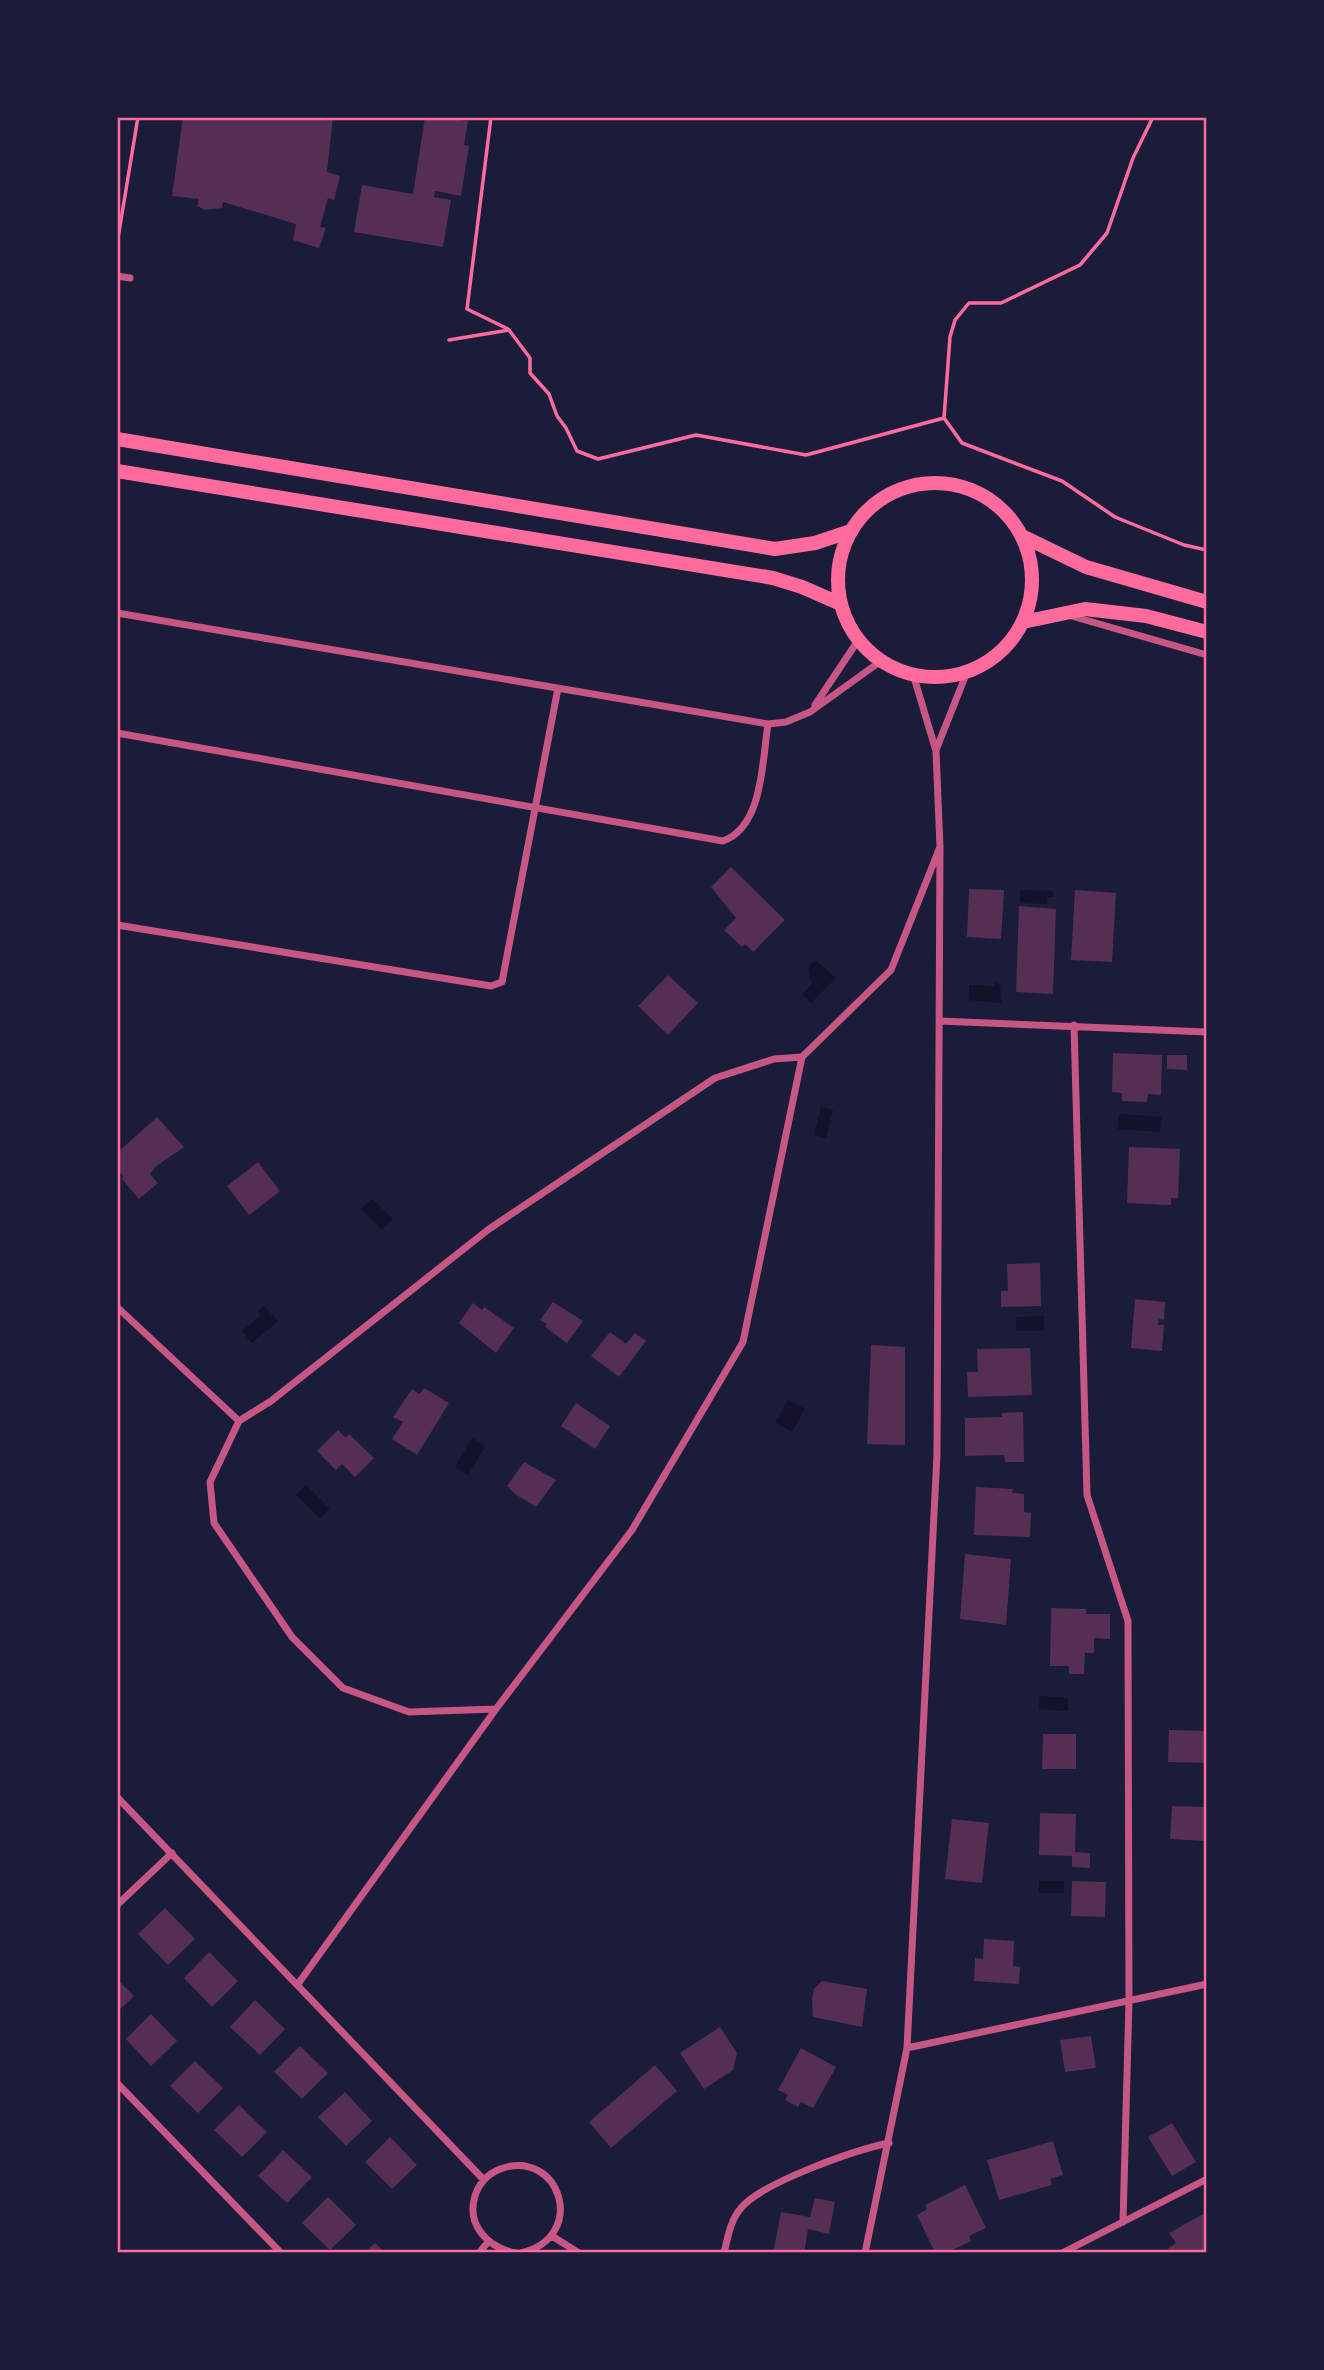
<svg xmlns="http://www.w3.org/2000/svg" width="1324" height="2370" font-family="'Fira Sans',sans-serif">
	<rect width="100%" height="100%" fill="#1b1b3a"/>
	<path fill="#12122b" d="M1020,890L1053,891V897H1047V904L1020,903Z
		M817,961L836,978L811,1003L802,994L812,984L808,970L811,963Z
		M997,982L1000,985L1001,1003L969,1000V985L993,986Z
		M821,1107L833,1110L826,1138L814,1135Z
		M1119,1114L1161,1117L1160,1132L1118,1129Z
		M372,1199L393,1219L382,1230L361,1209Z
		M264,1306L278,1321L252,1343L242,1331L261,1315L258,1310Z
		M1044,1316V1331H1016V1317Z
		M788,1400L805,1409L792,1432L775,1422Z
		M472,1438L485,1446L468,1475L455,1467Z
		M306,1485L330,1509L320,1519L296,1495Z
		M1040,1696L1068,1698V1711L1039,1709Z
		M1039,1881H1064V1893H1039Z"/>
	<path fill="#542f53" d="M183,117H333L327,172L340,176L334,200L328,198L320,227L326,228L319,248L293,240L296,224L223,202L222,208L205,210L197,206L199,199L172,196Z
		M425,117H461L460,120L468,121L464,145L469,146L461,196L435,191L434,197L451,200L443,247L354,232L362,185L413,194Z
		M731,867L785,920L753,952L745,944L742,947L724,930L736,918L711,887Z
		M969,889L1004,890L1001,939L967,937Z
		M1075,890L1116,893L1112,962L1071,960Z
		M1019,906L1056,909L1053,994L1016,992Z
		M668,975L698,1003L668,1035L638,1006Z
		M1113,1053L1162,1055L1161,1095L1148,1094L1147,1102L1122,1101V1093L1112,1092Z
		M1167,1055H1187V1070L1167,1069Z
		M157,1117L184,1147L155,1167L150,1174L158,1183L139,1199L122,1179L124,1177L117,1169V1153Z
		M1129,1147L1180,1149L1178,1198H1171V1205L1127,1203Z
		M258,1162L280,1191L249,1215L227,1186Z
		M1040,1263L1041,1306L1001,1307V1291H1008L1007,1264Z
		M1135,1299L1165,1302L1164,1320L1159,1319L1158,1325H1164L1162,1351L1131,1348Z
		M553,1302L583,1321L567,1343L545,1327L547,1324L540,1320Z
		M473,1303L482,1310L484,1307L514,1328L496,1353L459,1323Z
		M610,1332L626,1344L635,1333L646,1341L619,1377L591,1356Z
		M871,1345L905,1347V1445L867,1444Z
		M1030,1348L1032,1395L968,1397L967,1372H978L977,1349Z
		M424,1388L449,1403L417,1455L392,1439L403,1422L393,1417L412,1389L420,1394Z
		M576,1403L610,1426L595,1449L561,1426Z
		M1023,1412L1024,1462H1005L1004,1455L965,1456V1418L1002,1417V1413Z
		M338,1430L346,1438L349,1434L374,1458L355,1477L342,1464L336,1470L317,1451Z
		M524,1462L556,1480L536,1507L515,1494L507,1486Z
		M976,1487L1013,1489L1012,1493L1024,1494V1512L1031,1513L1030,1537L974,1535Z
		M965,1554L1011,1559L1006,1625L960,1619Z
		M1051,1608L1086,1609V1614H1110V1639L1094,1638V1653H1085L1084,1674H1069V1666H1050Z
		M1169,1730L1207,1731L1206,1763L1168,1762Z
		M1043,1734H1076V1769H1042Z
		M1172,1806L1207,1807V1841L1170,1839Z
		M1040,1813L1076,1814L1075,1852L1090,1853V1868L1072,1867V1856L1039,1855Z
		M952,1819L989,1823L982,1883L945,1879Z
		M1072,1881L1106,1882L1105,1917L1071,1916Z
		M165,1908L195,1939L168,1965L138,1934Z
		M984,1939L1014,1941L1013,1966L1020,1967L1019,1984L974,1981L975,1958L983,1959Z
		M209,1952L238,1981L212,2007L184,1978Z
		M117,1979L134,1996L117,2012Z
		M822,1981L867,1989L862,2027L813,2017L812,1998L814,1989Z
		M255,2000L285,2029L260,2055L230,2027Z
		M151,2014L177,2041L151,2066L126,2039Z
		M720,2027L737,2053L733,2070L704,2089L680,2053Z
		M1091,2036L1096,2068L1065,2072L1060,2040Z
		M300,2046L328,2073L302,2099L274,2072Z
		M801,2048L836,2067L813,2108L801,2102L798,2107L785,2100L788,2095L778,2090Z
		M195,2061L223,2088L198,2113L170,2086Z
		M655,2065L677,2091L611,2148L589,2122Z
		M345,2092L372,2121L346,2146L318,2117Z
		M239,2105L267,2132L242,2157L214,2130Z
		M1172,2123L1196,2162L1172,2176L1148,2137Z
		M390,2137L417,2165L392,2189L365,2162Z
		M1053,2141L1063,2175L1050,2179L1052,2185L999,2200L987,2160Z
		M283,2150L312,2177L287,2203L258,2176Z
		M965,2185L986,2228L969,2236L971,2241L946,2253H935L917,2215L927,2209L925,2205Z
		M328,2197L356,2225L330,2250L302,2223Z
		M815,2198L835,2202L829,2234L808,2229L804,2253H773L781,2212L810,2217Z
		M1207,2212V2253H1171L1168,2248L1176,2243L1169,2233Z
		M375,2243L385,2253H364Z"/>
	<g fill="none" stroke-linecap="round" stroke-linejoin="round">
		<path stroke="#ff6b9d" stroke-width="3.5" d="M491,117L467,309L508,329
			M117,244L138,117
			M449,340L509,330L530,358V373L549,394L557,416L566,428L577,451L598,459L696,435L806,455L944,418L962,443L1062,481L1115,517L1184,545L1207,550
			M944,418L950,337L955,320L969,303H1001L1080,265L1107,233L1133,158L1153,117"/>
		<path stroke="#c65784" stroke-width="7" d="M117,276L130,278
			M117,613L768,724L786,722L810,712L881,661
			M1068,615L1207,655
			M815,705L859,639
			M117,733L723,841C763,827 762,762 768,724
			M936,750L967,672
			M117,925L491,986L502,982L558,688
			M939,1021L1207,1032
			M1074,1025L1087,1495L1128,1621L1129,2001L1123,2222
			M802,1057L743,1342L632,1530L496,1709L409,1712L343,1688L292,1637L214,1523L210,1482L239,1421L271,1401L489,1229L715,1078L774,1059L802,1057L891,970L940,847
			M117,1307L239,1421
			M117,1797L484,2180
			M117,1905L172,1853
			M298,1984L496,1709
			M907,2048L1207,1984
			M117,2083L281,2253
			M552,2236L579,2253
			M479,2253L488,2242
			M516,2253C488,2248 466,2225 475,2196C479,2183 488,2174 500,2169C560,2147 589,2237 521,2253
			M724,2253C728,2237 730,2221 741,2208C763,2182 855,2150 889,2143
			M865,2253L907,2048L937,1455L940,847L936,751L913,674
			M1062,2253L1207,2179"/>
		<path stroke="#ff6b9d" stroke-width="14" d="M117,439L775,549L815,543L851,531
			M117,471L773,578L802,587L841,604
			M838 580a97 97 0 1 1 194 0a97 97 0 1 1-194 0Z
			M1022,536L1086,567L1207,602
			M1023,622L1085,609L1146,616L1207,632"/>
	</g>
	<rect width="1324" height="2370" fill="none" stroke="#1b1b3a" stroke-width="238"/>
	<rect x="119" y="119" width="1086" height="2132" fill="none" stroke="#ff6b9d" stroke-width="2.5"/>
</svg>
